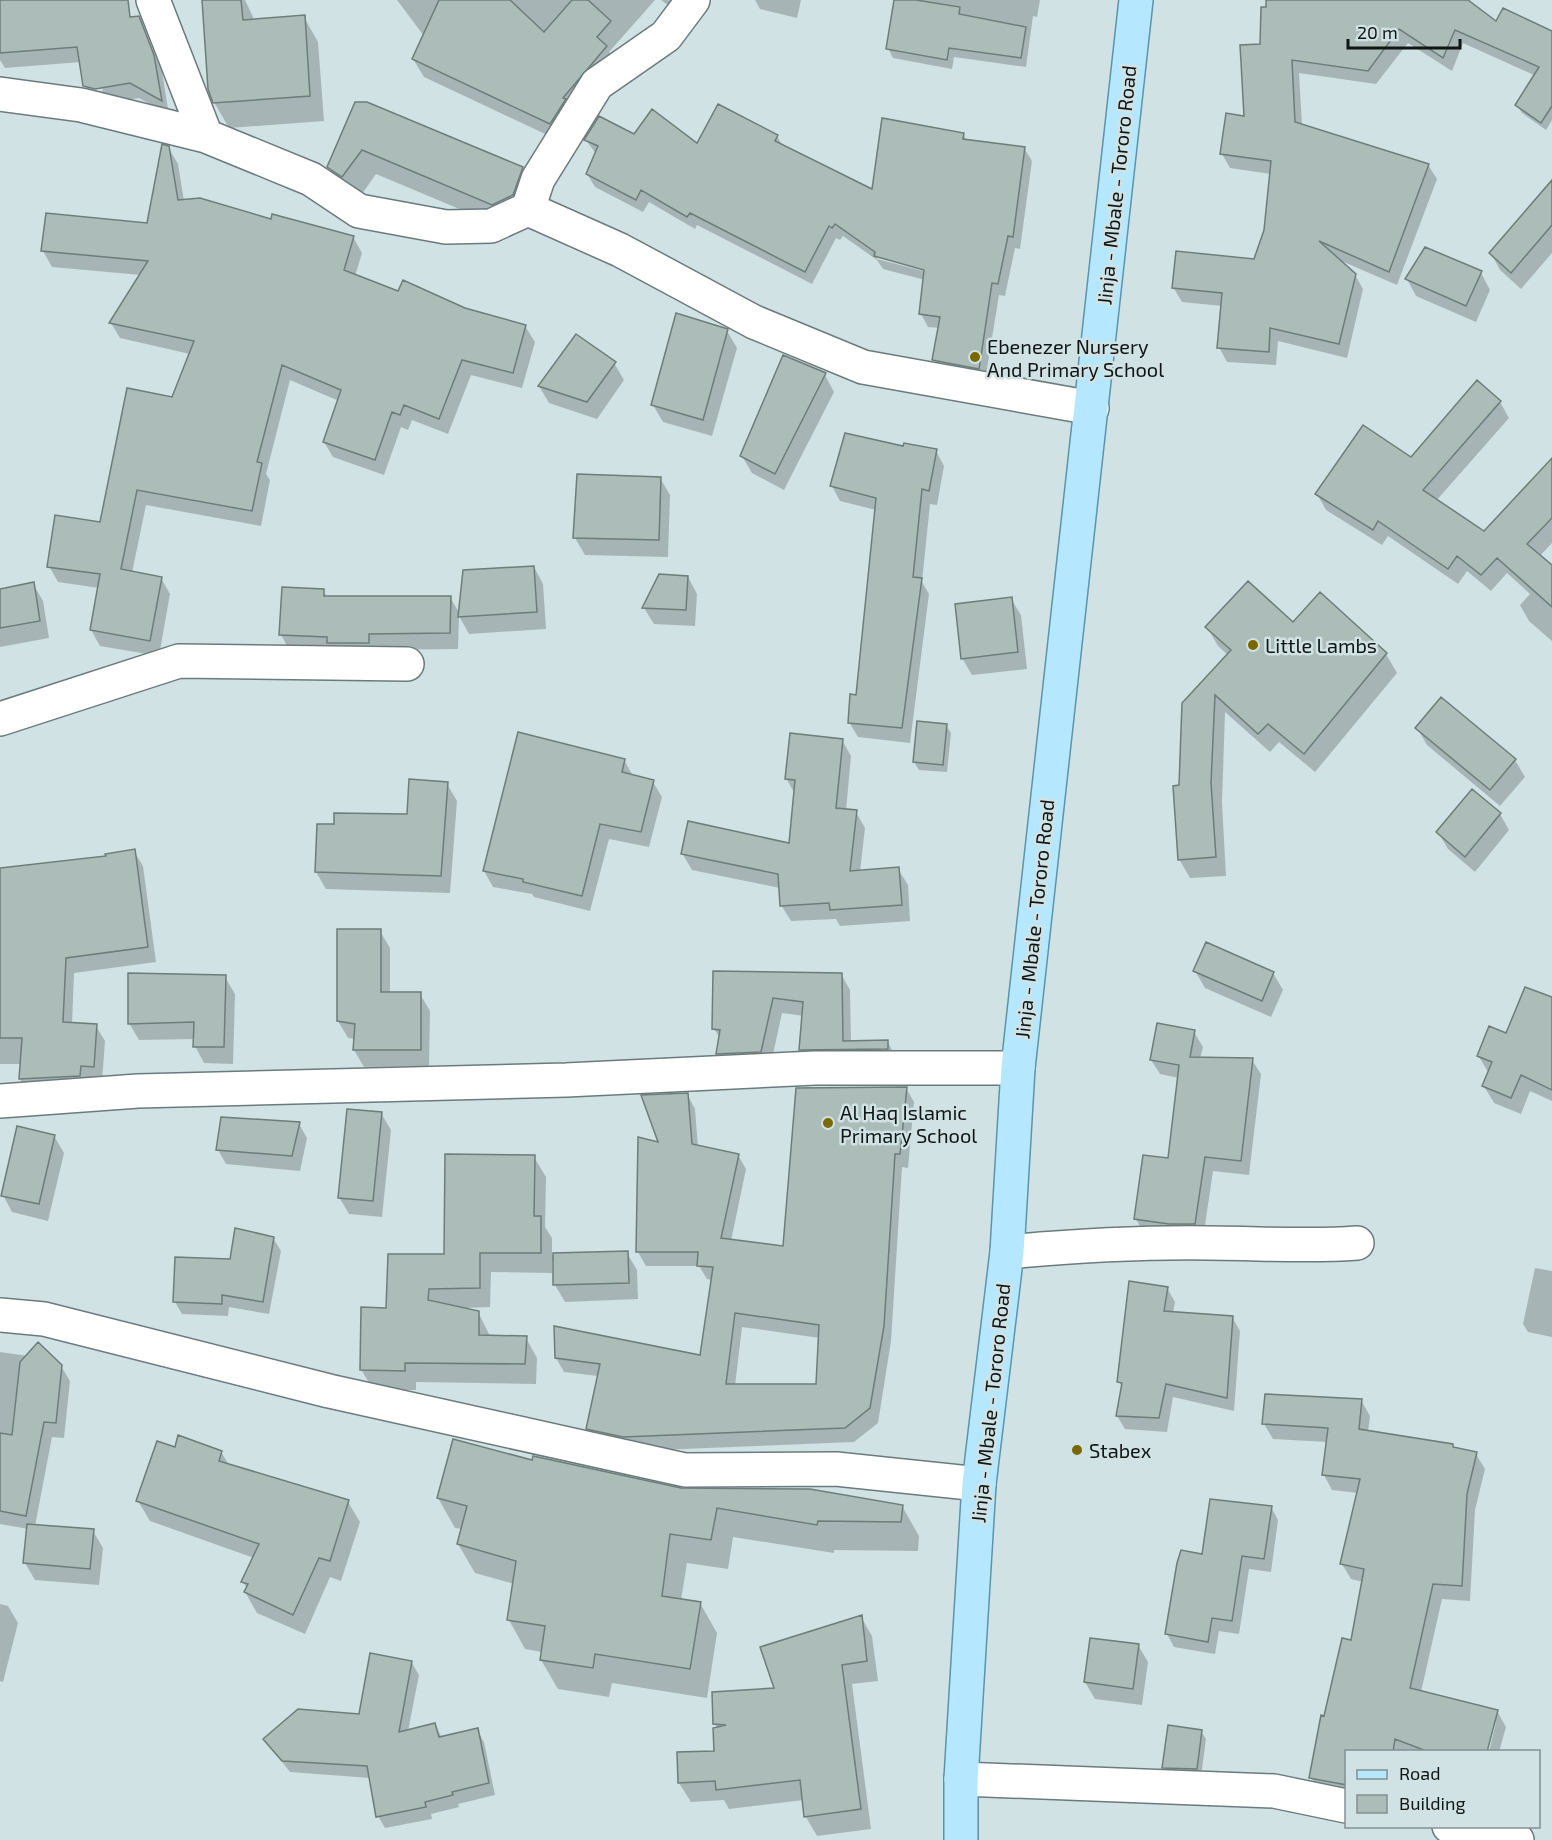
<svg xmlns="http://www.w3.org/2000/svg" width="1552" height="1840" font-family="'Exo 2',sans-serif">
	<rect width="100%" height="100%" fill="#d1e2e4"/>
	<path fill="#0003" fill-rule="evenodd" d="M0,0H97L104,23L138,17L162,71L169,115L139,98L105,104L94,101L85,86L81,62L5,68L0,60ZM89,86L103,89L102,92L89,89Z
		M204,0H245L255,21L304,17L318,42L324,121L229,128L214,102Z
		M397,0H655L609,52L617,65L560,141L424,77L413,59L424,36Z
		M661,0H680L673,9Z
		M755,0H801L797,18L760,9Z
		M895,0H1040L1037,17L1033,16L1026,67L954,57L952,69L893,58L888,48Z
		M1268,0H1466L1497,24L1552,33V120L1546,130L1522,113L1517,105L1536,76L1463,43L1452,71L1408,43L1376,84L1299,73L1302,126L1428,165L1437,179L1397,285L1339,260L1355,275L1363,289L1347,358L1278,341L1276,365L1227,362L1219,347L1222,306L1182,302L1173,287L1255,260L1266,231L1271,174L1230,168L1222,154L1246,118L1262,45Z
		M356,103L522,168L537,193L507,229L376,174L357,201L344,192L329,167Z
		M963,134L967,141L1024,148L1032,161L1020,249L1015,248L1005,296L999,295L985,381L941,373L934,360L939,328L928,327L921,314L925,280L883,269L877,260L843,236L840,240L836,238L812,284L697,225L695,229L649,202L643,212L595,187L587,174L596,154L586,140L635,136L698,145L777,136L783,147L873,191ZM877,256L932,270L931,273L877,259Z
		M168,147L178,164L184,201L353,237L362,253L355,276L399,293L525,326L535,342L522,388L471,375L448,434L412,420L408,430L401,427L384,475L333,457L324,442L339,401L290,380L266,474L270,480L261,526L146,505L132,573L161,578L170,594L159,656L100,646L91,630L99,588L58,582L49,566L101,524L173,398L190,354L120,338L111,323L141,275L52,267L43,251L148,225Z
		M1552,203V253L1521,289L1500,270L1491,253Z
		M1481,273L1490,290L1476,322L1416,296L1407,279Z
		M727,331L737,348L712,436L663,422L653,405Z
		M614,363L624,380L597,419L549,403L539,386Z
		M825,375L834,392L784,490L752,473L742,456Z
		M1500,402L1509,418L1436,501L1484,533L1552,460V543L1539,557L1552,568V641L1529,621L1520,605L1530,594L1507,573L1491,591L1467,571L1458,584L1388,536L1382,545L1326,510L1317,494L1411,459Z
		M905,448L936,451L944,466L937,505L930,504L922,582L929,594L910,743L858,737L849,722L857,696L876,510L840,501L832,486Z
		M660,478L670,495L668,557L585,555L575,538Z
		M534,567L543,584L546,629L469,634L459,616L458,649L290,651L281,635L323,591L327,597H450L460,614Z
		M688,577L697,594L695,626L654,624L644,608Z
		M33,584L43,601L49,638L0,647V590Z
		M1320,594L1386,654L1397,673L1315,772L1279,742L1270,752L1225,712L1222,803L1226,876L1190,878L1179,859L1180,787L1228,655L1218,646L1207,627L1293,624Z
		M1011,599L1021,615L1027,669L972,675L962,658Z
		M946,725L951,733L947,772L919,770L914,762Z
		M1417,728L1515,760L1525,777L1500,806L1427,745Z
		M842,740L851,756L846,811L856,812L865,828L860,872L898,869L908,885L910,921L840,926L836,919L791,921L781,905L780,888L692,870L682,853L790,845L795,794L786,778Z
		M624,760L633,776L653,782L662,797L649,847L609,839L590,911L534,897L532,894L493,887L484,871Z
		M447,784L457,801L450,893L326,889L316,872L335,826L408,816Z
		M1500,814L1509,830L1475,872L1448,849L1438,832Z
		M134,851L143,866L156,962L74,973L72,1024L96,1026L105,1041L102,1082L29,1094L20,1079L22,1064H0V869L107,858Z
		M380,931L390,948V993L420,994L430,1011L429,1066L364,1067L354,1050L355,1039L348,1038L338,1021Z
		M1195,971L1273,973L1283,990L1271,1017L1205,988Z
		M714,972L841,974L850,990L851,1042L887,1041L896,1057L810,1066L801,1050L804,1016L782,1013L770,1068L727,1070L718,1054L720,1039L714,1028Z
		M225,977L235,994L233,1064L204,1063L195,1046V1039L139,1040L129,1023Z
		M1552,1000V1101L1530,1091L1521,1114L1494,1103L1484,1086L1488,1072L1478,1055Z
		M1194,1032L1203,1047L1200,1059L1252,1060L1261,1074L1249,1175L1213,1171L1203,1239L1144,1234L1136,1219L1169,1160L1179,1078L1160,1074L1151,1060Z
		M906,1088L914,1102L908,1168L902,1167L891,1341L878,1423L854,1442L632,1451L596,1443L588,1429L598,1376L564,1372L556,1358L701,1357L712,1280L707,1279L699,1266H646L638,1252L661,1145L687,1094L695,1109L698,1147L738,1155L746,1169L731,1241L785,1248ZM742,1327L820,1338L818,1385L735,1386Z
		M381,1113L391,1130L382,1217L349,1214L339,1197Z
		M299,1124L307,1138L300,1171L226,1164L218,1150Z
		M54,1136L64,1153L48,1221L12,1212L3,1195Z
		M534,1157L546,1177L545,1227L552,1238V1255L627,1253L637,1270L638,1299L565,1302L555,1285L554,1262H552V1273L491,1272L490,1307L465,1308L478,1312L490,1336L526,1338L537,1358L536,1384L416,1382V1390H373L361,1369L388,1310L445,1256Z
		M273,1238L281,1251L269,1314L229,1307L228,1316L182,1314L175,1302L231,1261Z
		M1535,1268L1552,1271V1337L1528,1332L1523,1324Z
		M1167,1288L1175,1302L1173,1313L1232,1317L1240,1331L1234,1411L1173,1397L1167,1432L1125,1429L1117,1416L1123,1388L1119,1382Z
		M0,1352L28,1356L61,1366L70,1381L64,1438L52,1437L35,1526L93,1531L103,1548L99,1585L35,1580L25,1563L28,1529L0,1524Z
		M1361,1400L1370,1416L1368,1432L1476,1454L1485,1469L1475,1510L1470,1601L1442,1599L1421,1692L1497,1711L1506,1727L1499,1752H1489L1496,1722H1493L1486,1752H1346V1798L1320,1793L1311,1777L1325,1718L1352,1642L1363,1582L1351,1579L1342,1564L1358,1493L1332,1490L1324,1475L1328,1442L1273,1439L1264,1424Z
		M176,1449L221,1452L229,1465L348,1502L360,1522L341,1581L330,1577L305,1634L257,1613L245,1592L247,1589L243,1581L254,1558L150,1521L138,1501Z
		M534,1462L681,1490L902,1506L919,1536L918,1551L834,1550V1553L733,1537L728,1569L687,1563L681,1600L700,1603L717,1633L707,1698L612,1683L609,1697L558,1689L541,1660L542,1652L525,1649L509,1620L514,1584L475,1573L458,1544L462,1529L455,1528L438,1498Z
		M1271,1507L1278,1520L1271,1572L1249,1569L1239,1634L1219,1631L1215,1654L1174,1647L1167,1634L1203,1555Z
		M0,1604L8,1606L18,1623L3,1682L0,1681Z
		M861,1617L872,1636L878,1681L852,1684L871,1829L817,1836L806,1817L804,1800L729,1809L724,1800L691,1802L679,1783L716,1752L718,1729L715,1724L776,1689Z
		M1138,1645L1148,1662L1142,1705L1095,1699L1085,1682Z
		M412,1663L419,1675L408,1731L435,1725L442,1738L477,1730L484,1742L495,1795L458,1804L459,1807L431,1814L432,1819L385,1828L378,1816L370,1778L290,1772L265,1740L360,1715Z
		M1201,1731L1206,1739L1201,1777L1168,1775L1164,1767Z"/>
	<path fill="#abbcb9" stroke="#6d7d7a" stroke-width="1.5" fill-rule="evenodd" d="M0,0H128L130,17L139,16L154,55L162,101L130,83L95,89L83,86L77,47L0,53Z
		M202,0H241L243,20L305,15L310,96L213,103L208,89Z
		M439,0H510L544,32L572,0H588L611,21L597,37L607,46L563,98L566,99L550,124L412,59Z
		M894,0H916L960,7L959,14L1026,27L1021,58L949,48L947,60L886,49Z
		M1266,0H1468L1496,21L1503,8L1552,31V106L1541,123L1515,105L1539,67L1455,30L1443,58L1399,29L1368,71L1292,60L1295,122L1429,164L1389,272L1319,241L1356,274L1339,344L1270,328L1269,352L1217,348L1222,293L1172,288L1176,251L1254,259L1264,230L1271,161L1220,154L1226,113L1244,116L1240,45L1260,44L1261,7H1266Z
		M355,102H367L523,167L513,195L492,205L362,150L342,177L327,167Z
		M718,104L778,135L775,141L872,189L882,118L964,133L963,139L1025,147L1013,237L1008,236L998,284L992,283L979,369L932,360L940,317L919,314L924,270L874,256L875,252L835,224L832,228L829,226L805,272L690,213L687,217L641,190L636,200L586,174L598,146L584,140L599,116L634,134L652,109L697,143Z
		M162,144L169,146L178,200L200,198L271,219L272,214L354,236L344,270L398,291L403,280L465,308L526,325L513,373L462,360L439,419L404,405L400,415L392,412L375,460L323,442L341,390L282,365L257,462L262,463L252,511L137,490L121,569L162,577L150,641L90,630L100,574L47,567L55,515L100,522L127,388L172,397L194,341L109,323L148,261L41,251L46,213L147,223Z
		M1552,180V225L1511,273L1489,253Z
		M1425,247L1482,271L1466,306L1405,279Z
		M676,313L728,329L703,420L651,405Z
		M576,334L616,362L587,402L538,386Z
		M783,355L826,373L775,474L740,456Z
		M1477,380L1501,401L1423,490L1484,531L1552,458V518L1527,544L1552,565V607L1497,558L1481,575L1457,556L1448,569L1378,521L1373,530L1315,494L1363,425L1411,457Z
		M845,433L903,446L904,443L937,449L929,491L922,489L913,577L922,578L902,728L848,723L850,694L856,695L876,498L830,486Z
		M577,474L661,477L659,540L573,538Z
		M534,566L537,612L458,617L463,570Z
		M659,574L688,576L686,610L642,608Z
		M1248,581L1293,622L1320,592L1387,653L1304,754L1268,724L1258,734L1215,695L1211,783L1216,857L1178,860L1173,786L1179,785L1182,703L1231,650L1205,627Z
		M34,582L40,621L0,628V589Z
		M282,587L324,589V596H451L450,633L369,634V643H327V637L279,635Z
		M1012,597L1018,652L961,659L955,604Z
		M1441,697L1516,759L1490,790L1415,728Z
		M917,721L947,724L943,765L913,762Z
		M518,732L625,759L622,772L654,780L641,832L600,824L582,896L523,882V879L483,871Z
		M790,733L843,739L836,808L857,810L850,871L899,867L902,905L830,910L829,903L780,906L778,874L681,854L688,821L789,843L795,780L785,779Z
		M409,779L448,782L441,876L315,872L317,824H334V813L407,814Z
		M1472,789L1501,813L1465,857L1436,832Z
		M135,849L148,947L66,958L63,1022L97,1024L94,1067L81,1066L80,1076L19,1079L22,1038H0V868L106,856L105,854Z
		M337,929H381V992H421V1050H353L355,1024L337,1021Z
		M1206,942L1274,972L1262,1001L1193,971Z
		M713,971L842,973L843,1041L888,1040V1049L799,1050L803,1002L773,998L761,1052L716,1054L720,1030L712,1029Z
		M128,973L226,975L224,1047H193L194,1022L128,1024Z
		M1525,987L1552,997V1090L1521,1075L1511,1098L1482,1086L1492,1062L1477,1056L1489,1026L1506,1033Z
		M1157,1023L1195,1030L1190,1057L1253,1058L1241,1161L1205,1157L1195,1224H1169L1134,1219L1143,1155L1168,1158L1179,1065L1150,1060Z
		M907,1087L900,1154H895L884,1326L870,1408L845,1428L623,1437L586,1429L600,1364L555,1358L554,1326L700,1355L713,1267L697,1266L698,1252H636L638,1137L658,1142L641,1095L688,1093L692,1144L739,1154L721,1238L783,1246L796,1088ZM735,1313L819,1325L816,1384H726Z
		M347,1109L382,1112L373,1201L338,1198Z
		M221,1117L300,1122L292,1156L216,1150Z
		M17,1126L55,1135L39,1204L1,1196Z
		M445,1154L535,1155L534,1216H541V1253H480V1288L429,1289L428,1300L479,1311V1335L527,1336L525,1364L405,1363V1371L360,1370L361,1307L386,1308L388,1254H444Z
		M235,1228L274,1237L263,1302L222,1295V1304L173,1302L175,1257L230,1259Z
		M628,1251L629,1283L553,1285V1253Z
		M1129,1281L1168,1287L1164,1311L1233,1316L1227,1398L1166,1384L1159,1418L1116,1416L1122,1383L1117,1382Z
		M38,1342L62,1365L56,1423L44,1422L26,1516L0,1511V1433L12,1435L20,1362Z
		M1265,1394L1362,1399L1359,1429L1453,1444V1447L1477,1452L1467,1494L1462,1586L1433,1584L1410,1688L1498,1710L1487,1752H1429L1395,1739L1393,1752H1347V1785L1309,1778L1321,1715L1324,1716L1342,1638L1351,1640L1364,1569L1340,1564L1360,1479L1322,1475L1328,1428L1262,1424Z
		M178,1435L222,1451L219,1461L349,1500L330,1561L319,1558L293,1615L244,1592L248,1584L241,1582L259,1544L136,1501L157,1441L175,1447Z
		M453,1439L532,1460L533,1456L681,1488L810,1489L903,1505L901,1522L818,1521L817,1525L717,1508L711,1540L670,1534L662,1596L701,1602L690,1669L595,1654L593,1668L540,1660L545,1626L507,1620L516,1561L457,1544L467,1506L437,1498Z
		M1210,1499L1272,1506L1264,1559L1242,1556L1232,1621L1212,1618L1208,1642L1165,1634L1177,1563L1181,1550L1202,1554Z
		M27,1524L94,1529L90,1569L23,1563Z
		M862,1615L867,1661L842,1665L861,1809L804,1817L800,1780L716,1790L715,1781L678,1783L677,1752L714,1751L713,1728L726,1725L713,1724L712,1692L774,1688L760,1647Z
		M1090,1638L1139,1644L1133,1689L1084,1682Z
		M370,1653L412,1661L399,1732L435,1723L439,1737L478,1728L489,1783L452,1792L453,1795L425,1802L426,1807L376,1817L367,1766L282,1761L263,1739L298,1709L359,1714Z
		M1168,1725L1202,1730L1197,1769L1162,1768Z"/>
	<g fill="none" stroke-linecap="round" stroke-linejoin="round">
		<g stroke="#6b7b7d" stroke-width="36">
			<path id="street" d="M153,0L206,136
				M0,94L81,105L206,136L311,179L359,211L446,227L491,226L528,209L620,250L754,322L863,367L1092,408
				M528,209L538,179L597,84L666,36L693,0
				M0,719L179,661L407,664
				M0,1101L138,1091L566,1080L815,1068H1018
				M1007,1252C1074,1246 1141,1242 1209,1243C1259,1243 1307,1247 1357,1243
				M0,1315L44,1319L329,1391L685,1470L836,1469L979,1484
				M961,1779L1274,1791L1346,1806
				M1449,1826L1517,1840"/>
		</g>
		<g stroke="#5b94ac" stroke-width="36">
			<path id="primary" d="M961,1840V1779L979,1484L1007,1252L1018,1068L1136,0"/>
		</g>
		<use href="#street" stroke="#fff" stroke-width="33"/>
		<use href="#primary" stroke="#b5e8fe" stroke-width="33"/>
	</g>
	<g fill="#796900" stroke="#d1e2e4" stroke-width="2">
		<circle cx="975" cy="357" r="6"/>
		<circle cx="1253" cy="645" r="6"/>
		<circle cx="828" cy="1123" r="6"/>
		<circle cx="1077" cy="1450" r="6"/>
	</g>
	<g text-anchor="middle" dominant-baseline="central" stroke-width="5" stroke-linejoin="round" paint-order="stroke">
		<g font-size="20" fill="#101616" stroke="#d1e2e4">
			<text transform="translate(1116 185) rotate(-84)">Jinja - Mbale - Tororo Road</text>
			<text transform="translate(1034 919) rotate(-84)">Jinja - Mbale - Tororo Road</text>
			<text transform="translate(990 1403) rotate(-84)">Jinja - Mbale - Tororo Road</text>
		</g>
		<g font-size="20" fill="#101616" stroke="#d1e2e4" text-anchor="start">
			<text x="987" y="346">Ebenezer Nursery<tspan x="987" dy="23">And Primary School</tspan></text>
			<text x="1265" y="645">Little Lambs</text>
			<text x="840" y="1112">Al Haq Islamic<tspan x="840" dy="23">Primary School</tspan></text>
			<text x="1089" y="1450">Stabex</text>
		</g>
	</g>
	<rect x="1345" y="1750" width="195" height="78" fill="#d1e2e4" stroke="#849092" stroke-width="1.5"/>
	<rect x="1357" y="1770" width="30" height="9" fill="#b5e8fe" stroke="#849092" stroke-width="1.5"/>
	<text x="1399" y="1780" font-size="18" fill="#101616">Road</text>
	<rect x="1357" y="1795" width="30" height="18" fill="#abbcb9" stroke="#849092" stroke-width="1.5"/>
	<text x="1399" y="1810" font-size="18" fill="#101616">Building</text>
	<path d="M1348 39v9h112v-9" fill="none" stroke="#101616" stroke-width="3"/>
	<text x="1357" y="39" font-size="18" fill="#101616" stroke="#d1e2e4" stroke-width="4.5" paint-order="stroke">20 m</text>
</svg>
